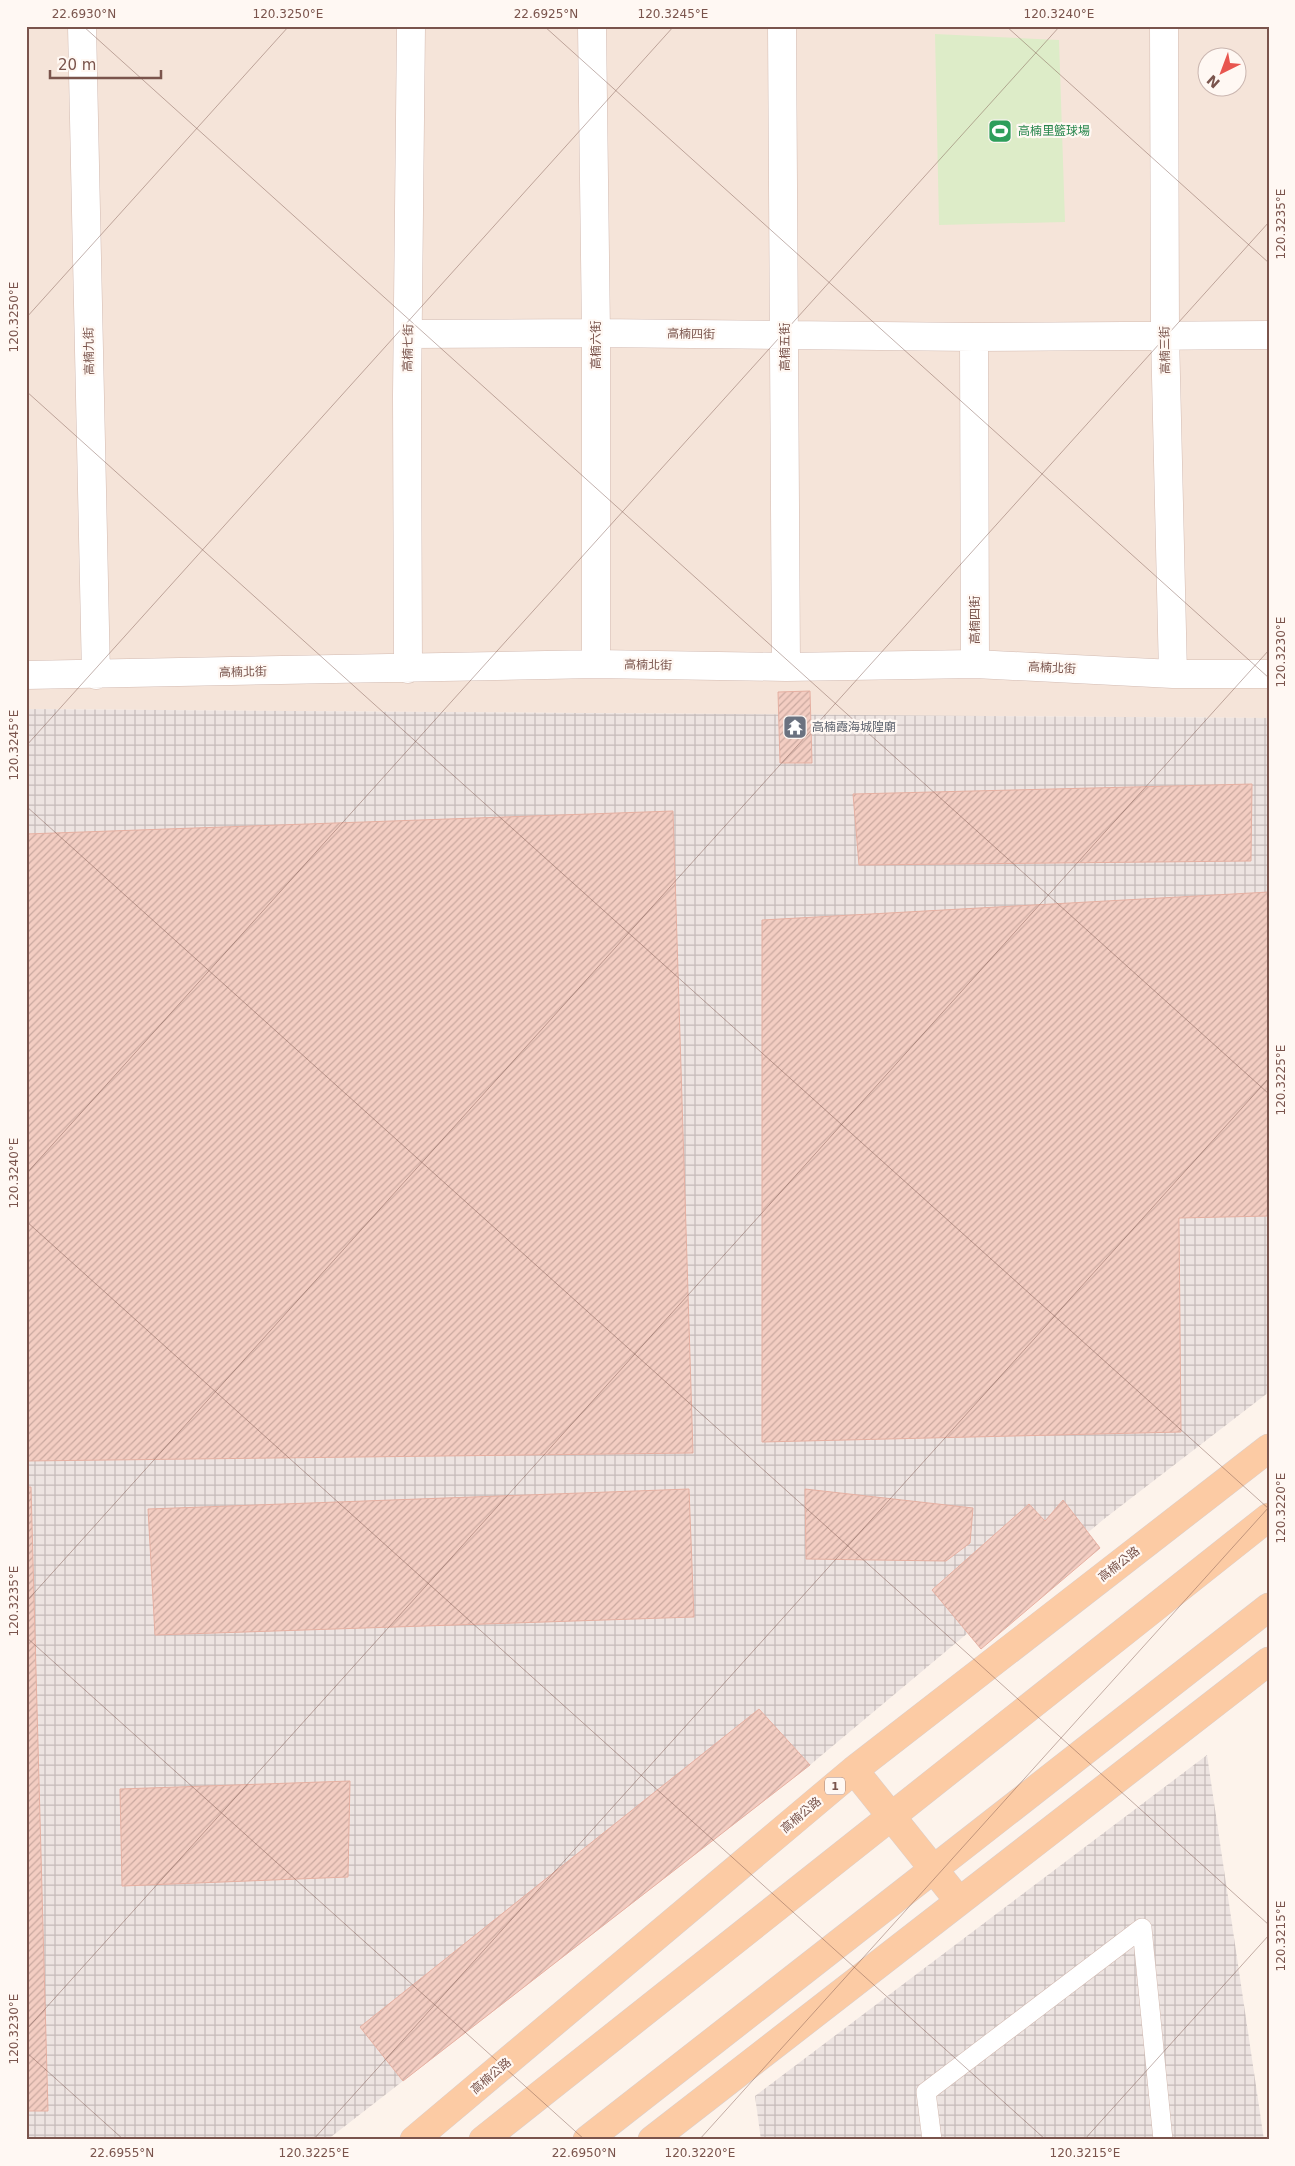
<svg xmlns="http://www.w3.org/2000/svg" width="1295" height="2166" font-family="'DejaVu Sans','Noto Sans TC',sans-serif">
	<defs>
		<pattern id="industrial-grid" width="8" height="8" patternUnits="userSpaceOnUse" patternTransform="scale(1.25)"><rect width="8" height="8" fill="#ede4e1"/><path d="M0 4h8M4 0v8" fill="none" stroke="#c5bbb9"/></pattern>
		<pattern id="building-hatch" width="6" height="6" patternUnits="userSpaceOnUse" patternTransform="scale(1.25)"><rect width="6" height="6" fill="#f3cdc2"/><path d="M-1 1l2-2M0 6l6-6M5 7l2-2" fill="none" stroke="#caa9a0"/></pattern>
	</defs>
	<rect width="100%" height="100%" fill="#fdf3eb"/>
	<path fill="#f5e4d9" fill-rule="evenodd" d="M26,26H1269V718L26,709ZM1208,58H1238V88H1208Z"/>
	<path fill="url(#industrial-grid)" d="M26,709L1269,718V1392L1104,1519L810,1765L327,2140H26Z
		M1207,1755L1264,2140H761L755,2096Z"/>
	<path fill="#ddecc8" d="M935,34L1059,40L1065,222L939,225Z"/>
	<path fill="url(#building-hatch)" stroke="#e6b0a2" d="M810,691L812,763H780L778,692Z
		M1252,784L1251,861L859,865L853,794Z
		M673,811L693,1453L26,1461V834Z
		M1269,892V1216L1179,1218L1181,1432L762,1442V920Z
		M26,1487H31L48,2111H26Z
		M689,1489L694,1617L155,1635L148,1509Z
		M805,1489L973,1508L970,1543L946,1561L806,1559Z
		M1063,1500L1100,1548L981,1649L932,1590L1029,1504L1045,1521Z
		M759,1709L810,1765L403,2081L360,2027Z
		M350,1781L348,1877L122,1886L120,1789Z"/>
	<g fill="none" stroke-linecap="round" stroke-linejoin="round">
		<g stroke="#d3bbb2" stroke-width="20">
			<path id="lane" d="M932,2140L926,2092L1142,1928L1163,2140"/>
		</g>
		<g stroke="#d3bbb2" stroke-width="29">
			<path id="street" d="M82,26L96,675
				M592,26L596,333V664
				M782,26L786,667
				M1164,26L1165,334L1173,674
				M408,334L596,333L974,337L1269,335
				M974,337L975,664
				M408,669L407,396L411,26
				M26,675L596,664L786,667L975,664L1173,674H1269"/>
		</g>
		<g stroke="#dacfcd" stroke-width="29">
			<path id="primary" d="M854,1770L959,1901
				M414,2140L854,1770L1269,1448
				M483,2140L1269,1517
				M587,2140L1269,1607
				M652,2140L1269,1661"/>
		</g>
		<use href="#lane" stroke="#fff" stroke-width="19"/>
		<use href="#street" stroke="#fff" stroke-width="28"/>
		<use href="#primary" stroke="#fccba4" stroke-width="28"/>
	</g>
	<path fill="none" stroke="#7a544c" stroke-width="1" stroke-opacity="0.45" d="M83,26L1269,1094M544,26L1269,678M1006,26L1269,263M26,318L289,26M26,391L1269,1509M26,746L674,26M26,806L1269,1925M26,1174L1060,26M26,1221L1046,2140M26,1602L1269,222M26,1637L585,2140M26,2030L1269,650M26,2052L124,2140M313,2140L1269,1078M699,2140L1269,1507M1084,2140L1269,1935"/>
	<defs>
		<g id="stadium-square" transform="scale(1.25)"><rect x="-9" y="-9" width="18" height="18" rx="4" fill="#2e9e5b" stroke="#fff8f3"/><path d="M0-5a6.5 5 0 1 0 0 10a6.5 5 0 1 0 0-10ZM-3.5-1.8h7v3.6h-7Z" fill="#fff"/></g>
		<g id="temple-square" transform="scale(1.25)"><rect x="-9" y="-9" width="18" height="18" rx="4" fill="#6b7280" stroke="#fff8f3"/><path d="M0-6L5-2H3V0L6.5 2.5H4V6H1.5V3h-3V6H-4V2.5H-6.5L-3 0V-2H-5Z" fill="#fff"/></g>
	</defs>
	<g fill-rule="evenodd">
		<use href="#stadium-square" x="1000" y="131"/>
		<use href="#temple-square" x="795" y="727"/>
	</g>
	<g text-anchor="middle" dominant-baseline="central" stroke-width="4.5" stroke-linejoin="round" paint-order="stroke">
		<rect fill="#fff8f3" stroke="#a2857e" stroke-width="1" x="825" y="1777.5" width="20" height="17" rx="4"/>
		<g font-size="11" font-weight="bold" fill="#7a544c">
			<text x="835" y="1786">1</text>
		</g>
		<g font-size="12" fill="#27864d" stroke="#fff8f3" text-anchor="start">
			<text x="1018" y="131">高楠里籃球場</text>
		</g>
		<g font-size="12" fill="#7a544c" stroke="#fff8f3">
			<text transform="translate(691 334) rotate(1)">高楠四街</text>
			<text transform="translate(596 345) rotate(-90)">高楠六街</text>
			<text transform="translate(785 347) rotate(-90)">高楠五街</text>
			<text transform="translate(408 348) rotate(-89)">高楠七街</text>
			<text transform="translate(1165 350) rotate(-91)">高楠三街</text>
			<text transform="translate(89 351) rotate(-91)">高楠九街</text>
			<text transform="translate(975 620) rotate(-90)">高楠四街</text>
			<text transform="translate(648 665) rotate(1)">高楠北街</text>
			<text transform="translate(1052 668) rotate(3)">高楠北街</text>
			<text transform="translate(243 672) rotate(-1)">高楠北街</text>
			<text transform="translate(1119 1564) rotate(-38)">高楠公路</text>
			<text transform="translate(801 1815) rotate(-40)">高楠公路</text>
			<text transform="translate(491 2076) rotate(-40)">高楠公路</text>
		</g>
		<g font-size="12" fill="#5b616d" stroke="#fff8f3" text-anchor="start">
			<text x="812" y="727">高楠霞海城隍廟</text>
		</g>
	</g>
	<rect width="1295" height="2166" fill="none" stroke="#fff8f3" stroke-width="55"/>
	<g transform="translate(1222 72) rotate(222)"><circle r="24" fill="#fff8f3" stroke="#cab6b0"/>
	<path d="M0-4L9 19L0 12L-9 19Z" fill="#e8564f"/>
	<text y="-8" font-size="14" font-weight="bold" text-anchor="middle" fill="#7a544c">N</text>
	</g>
	<path d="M50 70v8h111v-8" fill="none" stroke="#7a544c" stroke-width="2.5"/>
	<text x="58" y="70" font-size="15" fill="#7a544c" stroke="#fff8f3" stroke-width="4" paint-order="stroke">20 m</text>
	<rect x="28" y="28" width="1240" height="2110" fill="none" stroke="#7a544c" stroke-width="2"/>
	<g font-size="12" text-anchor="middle" fill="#7a544c">
		<text x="84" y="18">22.6930°N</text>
		<text x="288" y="18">120.3250°E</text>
		<text x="546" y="18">22.6925°N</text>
		<text x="673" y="18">120.3245°E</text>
		<text x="1059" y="18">120.3240°E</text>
		<text transform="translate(1281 224) rotate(-90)" y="4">120.3235°E</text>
		<text transform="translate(14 317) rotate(-90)" y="4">120.3250°E</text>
		<text transform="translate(1281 652) rotate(-90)" y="4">120.3230°E</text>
		<text transform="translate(14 745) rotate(-90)" y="4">120.3245°E</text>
		<text transform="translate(1281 1080) rotate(-90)" y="4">120.3225°E</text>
		<text transform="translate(14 1173) rotate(-90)" y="4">120.3240°E</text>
		<text transform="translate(1281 1508) rotate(-90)" y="4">120.3220°E</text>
		<text transform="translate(14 1601) rotate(-90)" y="4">120.3235°E</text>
		<text transform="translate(1281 1936) rotate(-90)" y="4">120.3215°E</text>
		<text transform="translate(14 2029) rotate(-90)" y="4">120.3230°E</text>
		<text x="122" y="2157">22.6955°N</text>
		<text x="314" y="2157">120.3225°E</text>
		<text x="584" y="2157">22.6950°N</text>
		<text x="700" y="2157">120.3220°E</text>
		<text x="1085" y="2157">120.3215°E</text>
	</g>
</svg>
